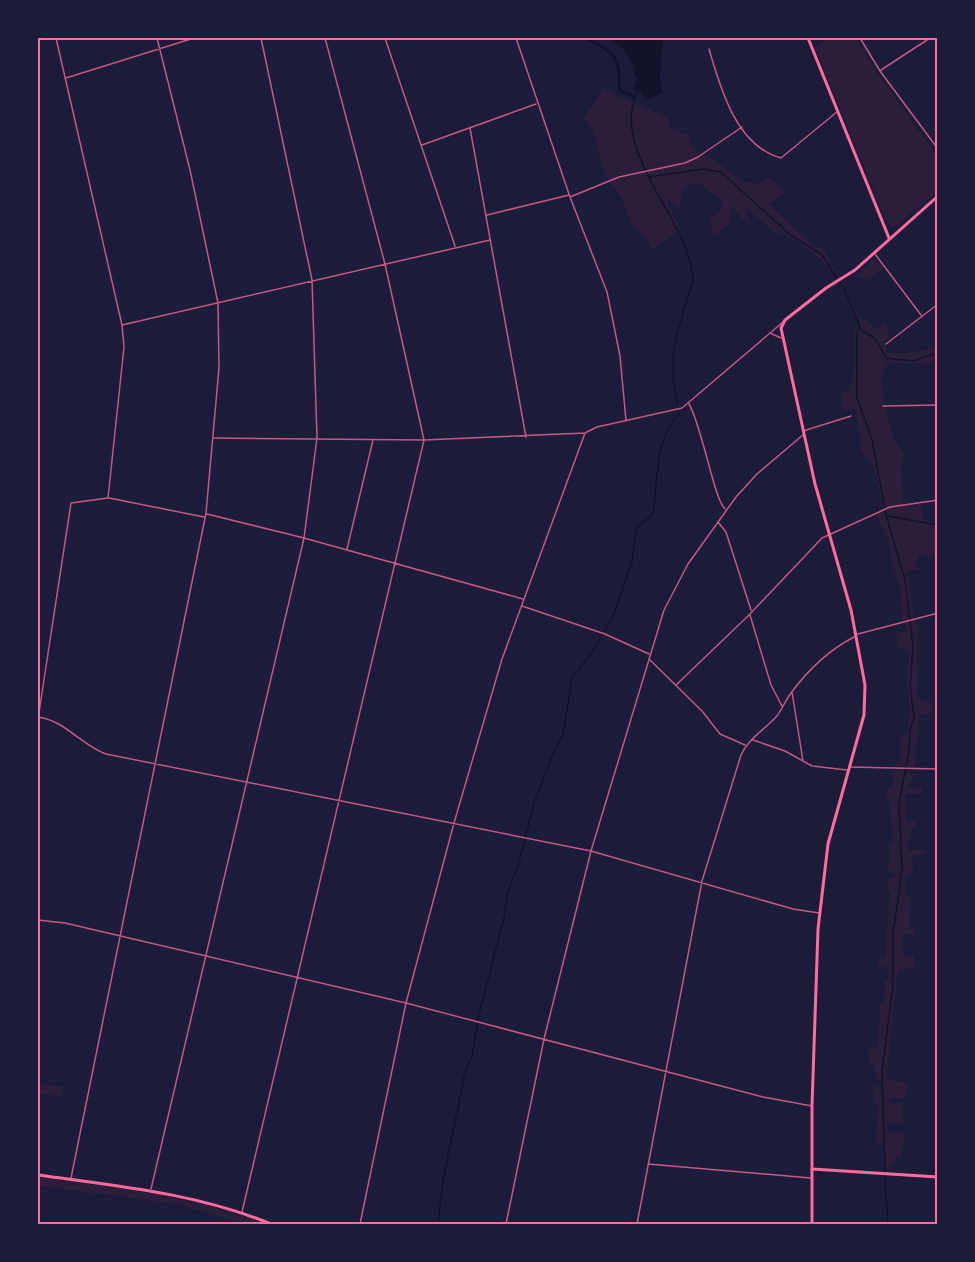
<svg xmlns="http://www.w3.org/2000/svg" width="975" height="1262" font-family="Mulish,sans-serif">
	<rect width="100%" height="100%" fill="#1b1b3a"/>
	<path fill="#2a1e3b" d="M830,38H856L875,70L937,156V192L896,226H891L886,221L815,47Z
		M603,89L669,118V128L688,135L694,150C722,156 745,200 769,177L785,192L769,204L813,245L823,248L860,319L866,320L876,330L881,324L887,323L888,337L884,342L888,353L901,354L937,348L933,362L924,366L918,363H888L881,379L885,406L893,436L904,455L901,462L902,505L920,502L924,520L937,523V556L919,555L916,566L920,570L908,571L914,621L919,627L917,695L919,699L932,703L933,713L919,715L915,769H894L901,752L898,739L908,732L910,712L907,680L910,649H901L897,645L896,633L907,631L902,617L901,589L892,563L890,547L877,514L883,509L874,468L861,452L856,409L843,411L841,393L849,391L855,361V330L859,326C838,275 830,261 782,232L777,234L746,208L752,231L731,205L730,224L713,236L710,219L720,212L724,203L700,184L687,185L681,196L679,209L666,197L680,229L652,251L648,242L631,223L621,197L605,175L593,132L584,119Z
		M874,258L882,266V270L867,280L855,276Z
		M892,771L916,773L906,787H922V793L905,794L907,822L915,821L916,827L911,828L908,850L927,849V854L911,856L914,875L905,877V895L910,898L909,927H915V934L902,936L904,955L914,956L915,968L900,970L895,983L898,991L893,1007L887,1079L910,1083L904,1099H890L891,1103L902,1104V1119L905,1120V1124L887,1123V1132H905L901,1158L895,1157V1163H889L890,1170L884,1169L883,1146L877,1145L875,1135L879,1106L875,1104L872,1087H881V1080H876L874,1063H869L868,1048L878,1047L880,1003H884L885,981H888L887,967H878V960L885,958L890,893L887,890L888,878L894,877L895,873L888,872V862H891L889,844H892L890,800L887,799L886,789L893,788Z
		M38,1083L64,1087L61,1097L38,1093Z
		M38,1177C115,1188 192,1195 264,1224H240L177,1204L38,1186Z"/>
	<path fill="#12122b" d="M610,38H663L660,74L662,93L650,99L643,96L642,92L633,90L637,79C633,74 636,71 633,65C629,54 620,45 610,38Z"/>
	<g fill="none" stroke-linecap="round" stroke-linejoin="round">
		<path stroke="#12122b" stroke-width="1.5" d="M637,92C624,121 635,150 649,177L703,169L721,172L788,233L822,255L844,289L862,331C879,339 877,342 886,358L914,361L938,352
			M649,178C665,210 691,244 693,280C679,330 666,349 677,404
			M860,327L857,331V398L872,440L886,515L905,580L913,646L910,686L914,718L910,730L909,752L899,804L902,870L893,934V984L882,1072L885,1171
			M888,516L938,525
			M885,1178L888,1224
			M438,1224L443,1180L465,1073L472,1056L479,1014L505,914L507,894L519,862L534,803L551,759L563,735L572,678L593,651L614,614L632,562L636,529L653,514C658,482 654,437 680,413"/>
		<path stroke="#12122b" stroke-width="3" d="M586,38C617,54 618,55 620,90L634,97"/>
		<path stroke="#c65784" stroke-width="1.5" d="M385,38L455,246
			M516,38L570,197L607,292L620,356L626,421
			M860,38L880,71L938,149
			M709,49C720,87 736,146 781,158L838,111
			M881,70L930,38
			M66,78L194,38
			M470,128L526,437
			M422,145L536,104
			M570,197L619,177L685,163L698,157L742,127
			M487,215L569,195
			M875,254L921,315
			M122,325L490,240
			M770,333L781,338
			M886,344L938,304
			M689,404C702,426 714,499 725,509
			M883,406L938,405
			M803,431L851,416
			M214,438L424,440L585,433L597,427L682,408L783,322
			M109,498L204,517
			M207,514L304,538L523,599
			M718,522L726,532L751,610
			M347,549L373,440
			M522,606L605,634L649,654
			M750,615L771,685L782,706
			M858,634L938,613
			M650,660L702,711L720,734L745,745
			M676,685L749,615L822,538L890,507L938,500
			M792,692L803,761
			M38,717C66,721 81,745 106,754L591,851L793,909L819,913
			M38,719L71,503L108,498L124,347L122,325L56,38
			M753,740L785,751L812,766L847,770
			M849,767L938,769
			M38,920L65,923L406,1003L763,1097L812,1106
			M648,1164L811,1178
			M71,1178L206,513L219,368L218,303L190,170L157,38
			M151,1189L304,538L317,438L312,280L261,38
			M242,1212L424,440L385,264L325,38
			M360,1224L406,1003L454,823L502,659L585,433
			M506,1224L544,1039L591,851L664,610L688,564L736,497L757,474L804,434
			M637,1224L702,881L741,755C748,739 764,730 776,717C782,710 785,701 791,693C808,670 829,650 854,637"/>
		<path stroke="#ff6b9d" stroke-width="3" d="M812,1169L938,1177"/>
		<path stroke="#ff6b9d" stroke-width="3" d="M808,38L889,238
			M38,1175C117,1186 196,1193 271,1224
			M812,1224V1106L818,929L828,844L864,715L865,685L851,610L815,484L781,328L785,320L826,288L855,270L938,196"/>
	</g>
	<rect width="975" height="1262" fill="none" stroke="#1b1b3a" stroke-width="78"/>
	<rect x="39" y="39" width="897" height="1184" fill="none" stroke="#ff6b9d" stroke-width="2"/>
</svg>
